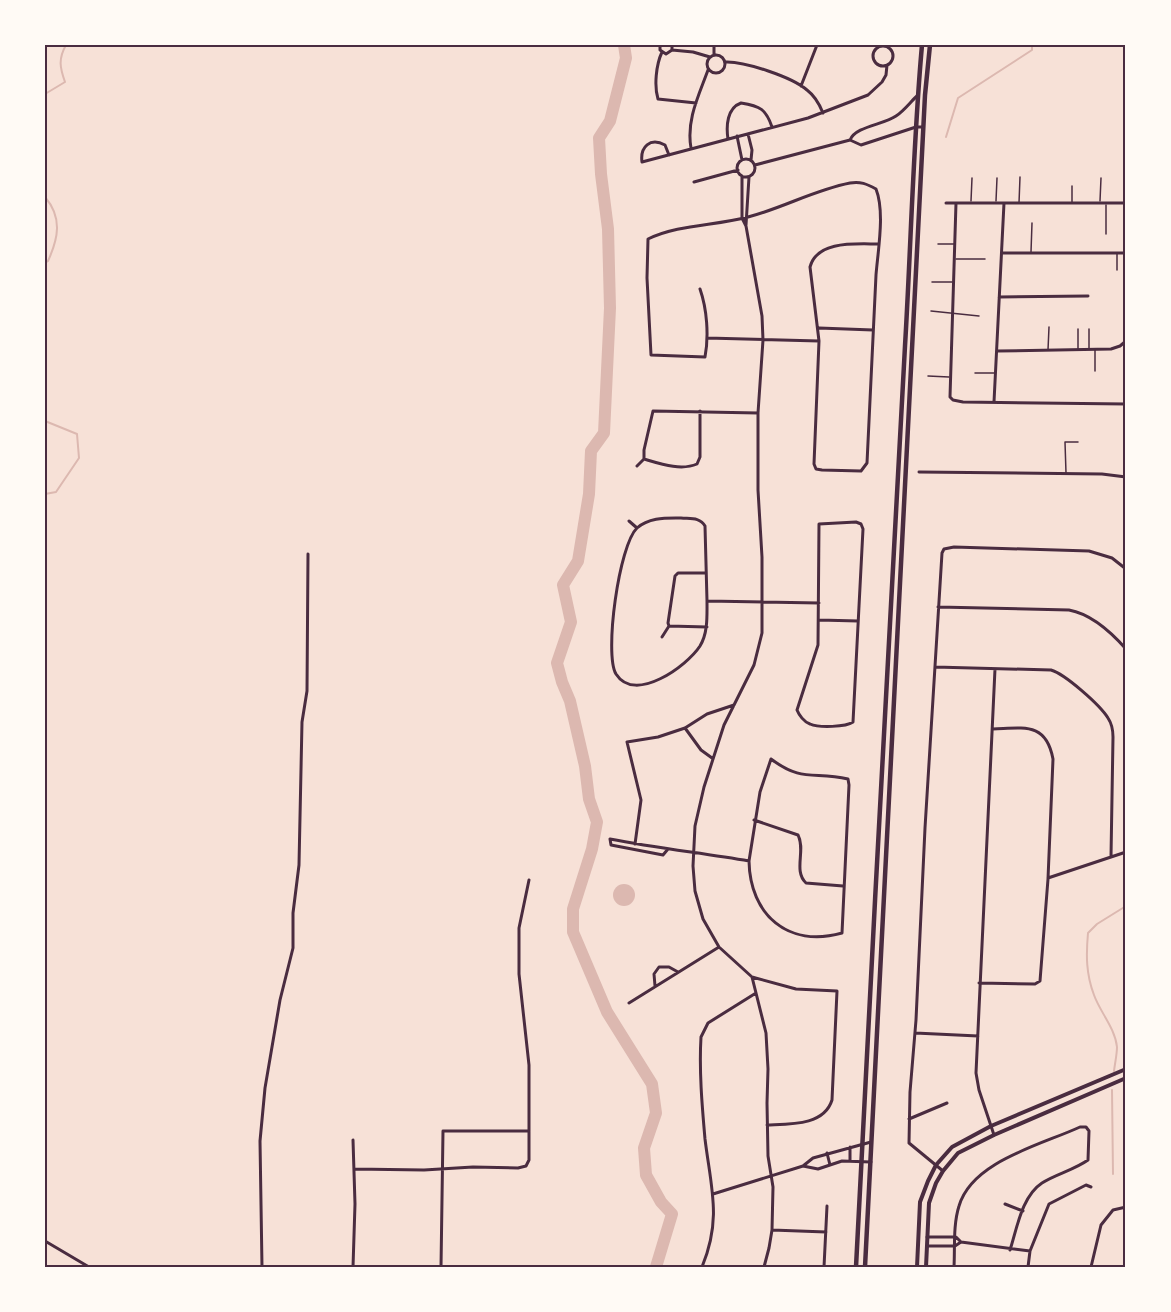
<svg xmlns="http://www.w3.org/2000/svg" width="1171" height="1312" font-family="Ubuntu,sans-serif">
	<rect width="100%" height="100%" fill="#f7e1d7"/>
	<path fill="#dcb8b0" d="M613 895a11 11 0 1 1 22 0a11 11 0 1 1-22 0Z"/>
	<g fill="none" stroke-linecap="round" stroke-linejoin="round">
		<path stroke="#dcb8b0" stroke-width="2" d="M45,94L65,82C60,68 58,59 66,45
			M946,137L958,98L1032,50V45
			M45,197C63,218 58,239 48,261L45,263
			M45,421L77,434L79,458L56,492L45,494
			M1114,1071C1115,1063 1117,1054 1117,1047C1115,1028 1100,1012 1094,995C1086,974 1086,955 1088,933L1097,924L1126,906
			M1112,1090L1113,1174"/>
		<path stroke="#dcb8b0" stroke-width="12" d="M624,45L626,58L610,121L599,138L601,174L608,229L610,308L604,433L591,451L589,494L578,561L563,585L571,622L557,663L562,682L570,701L585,766L589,799L597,822L592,849L573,909V932L607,1012L652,1084L656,1113L644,1148L646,1175L661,1202L672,1214L656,1267"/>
		<path stroke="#4a2c40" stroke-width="1.5" d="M1072,186V203
			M971,201L972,178
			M996,201L997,178
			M1100,201L1101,178
			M1019,203L1020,177
			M1106,205V234
			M938,244H954
			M1031,252L1032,223
			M956,259H985
			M1117,270V254
			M932,282H952
			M931,311L979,316
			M1089,329V348
			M1078,349V329
			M1048,350L1049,327
			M1095,350V371
			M975,373H995
			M928,376L949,377
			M1066,473L1065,442H1078"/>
		<path stroke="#4a2c40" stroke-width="3" d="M660,45V50L666,54L672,50V45
			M826,45H829
			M873 56a10 10 0 1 1 20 0a10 10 0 1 1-20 0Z
			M672,50L693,52L710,57
			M662,52C656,65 654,86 658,99L696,103
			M707 64a9 9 0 1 1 18 0a9 9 0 1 1-18 0Z
			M714,55V45
			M725,62C744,61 792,77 807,90C815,96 819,103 823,113
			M801,86L817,45
			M748,134L752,150L751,160
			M737,136L742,160
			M728,139C726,126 727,108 741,103C760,106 766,109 772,127
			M850,140C856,126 883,125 896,116C905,110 911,101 918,95
			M691,148C686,120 699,95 708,70
			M669,155L665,145C650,137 640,147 642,162L808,118L868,95L882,82L886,75L887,65
			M737 168a9 9 0 1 1 18 0a9 9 0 1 1-18 0Z
			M755,165L850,140L861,145L916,127H923
			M742,176V218L746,226L762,316L763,340L758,413V490L762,557V633L754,665L724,725L704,787L695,826L693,866L695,891L703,919L719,947L752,977L766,1033L768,1069L767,1103L768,1156L773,1187L772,1230L769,1248L764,1267
			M694,182L738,170
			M946,203H1126
			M956,203L950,397L953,400L963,402L1126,404
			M746,225L749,177
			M1002,253H1126
			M700,289C707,309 709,336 705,357L651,355L647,278L648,239C679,224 715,226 748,217C783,208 814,190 850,183C860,181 867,184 876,189C885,212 878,250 876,275C873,338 870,400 867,463L861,471L822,470L816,469L814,464L819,341L810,267C817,240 857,244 878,244
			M999,297L1088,296
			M819,328L873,330
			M707,338L819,341
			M997,351L1111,349L1120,346L1126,341
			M994,402L1004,203
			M700,411V457L697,464C681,471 661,464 644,459V450L653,411L758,413
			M637,466L644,459
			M919,472L1102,474L1126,477
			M629,521L637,528
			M856,522L861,524L863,529L853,722C846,727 819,728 810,724C804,722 799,715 797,710L818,645L819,524Z
			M706,573H678L675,576L668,623L669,626L707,627
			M707,601L705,526C700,517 690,519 681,518C666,518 649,517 637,528C619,545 604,654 616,674C635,704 687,666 700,646C708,633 707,616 707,601L819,603
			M938,607L1069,610C1091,614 1111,632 1126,649
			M819,620L858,621
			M662,637L669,626
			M935,667L1051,670C1065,674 1100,705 1108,718C1112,724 1113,730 1113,737L1111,857
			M685,728L701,750L712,758
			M754,820L798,835C806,850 793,871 806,883L843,886
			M610,839C656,848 702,853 749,861L760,792L771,759C803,783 814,771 848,779L849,785L842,933C788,948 750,915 749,861
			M610,839L611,845L663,855L668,849
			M635,844L641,800L627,742L658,737L685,728L707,714L734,705
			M1048,878L1126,852
			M752,977L796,989L837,991L832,1100C824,1126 789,1124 767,1125
			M979,983L1035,984L1040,981L1048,879L1053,759C1046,722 1024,728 993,729
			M655,986L654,974L659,967H669L678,972
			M629,1003L719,947
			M915,1033L978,1036
			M909,1119L947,1103
			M994,1135L979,1090L976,1073L995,669
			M353,1140L355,1204L353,1267
			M850,1147V1160
			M827,1153L830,1165
			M803,1166L818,1169L842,1161L871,1162
			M354,1169L424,1170L473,1167L518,1168L526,1166L529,1160V1065L519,974V928L529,880
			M943,1171L909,1143L910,1092L916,1020L925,828L942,553L944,549L954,547L1089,551L1112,558L1126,569
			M713,1194L803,1166L813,1158L871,1142
			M1005,1204L1023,1211
			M772,1230L826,1232
			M927,1237H956L961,1242
			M45,1241L89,1267
			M927,1246H955L961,1242L1030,1251
			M262,1267L260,1141L265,1088L280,1000L293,948V913L299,865L302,722L307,691L308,554
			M441,1267L443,1131H529
			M702,1267C722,1219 711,1188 705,1139C702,1105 699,1070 701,1037L708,1023L756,993
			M824,1267L827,1206
			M954,1267C955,1247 953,1225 959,1206C972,1161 1041,1145 1080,1127H1086L1089,1131L1088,1160C1074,1170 1056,1174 1042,1183C1022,1196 1017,1228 1010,1250
			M1028,1267L1030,1251L1049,1204L1086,1185L1091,1187
			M1091,1267L1101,1225L1113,1210L1126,1207"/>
		<path stroke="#4a2c40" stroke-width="4" d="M917,1267L920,1202L928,1181L936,1165L952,1147L991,1126L1126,1069
			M926,1267L929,1203L936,1183L943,1171L958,1153L994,1135L1126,1078"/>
		<path stroke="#4a2c40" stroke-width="4.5" d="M856,1267C873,960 886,653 905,346C911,246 913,145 922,45
			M865,1267L925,95L930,45"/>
	</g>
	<rect width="1171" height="1312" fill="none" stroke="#fffaf5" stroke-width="93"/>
	<rect x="46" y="46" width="1078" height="1220" fill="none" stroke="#4a2c40" stroke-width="2"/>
</svg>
